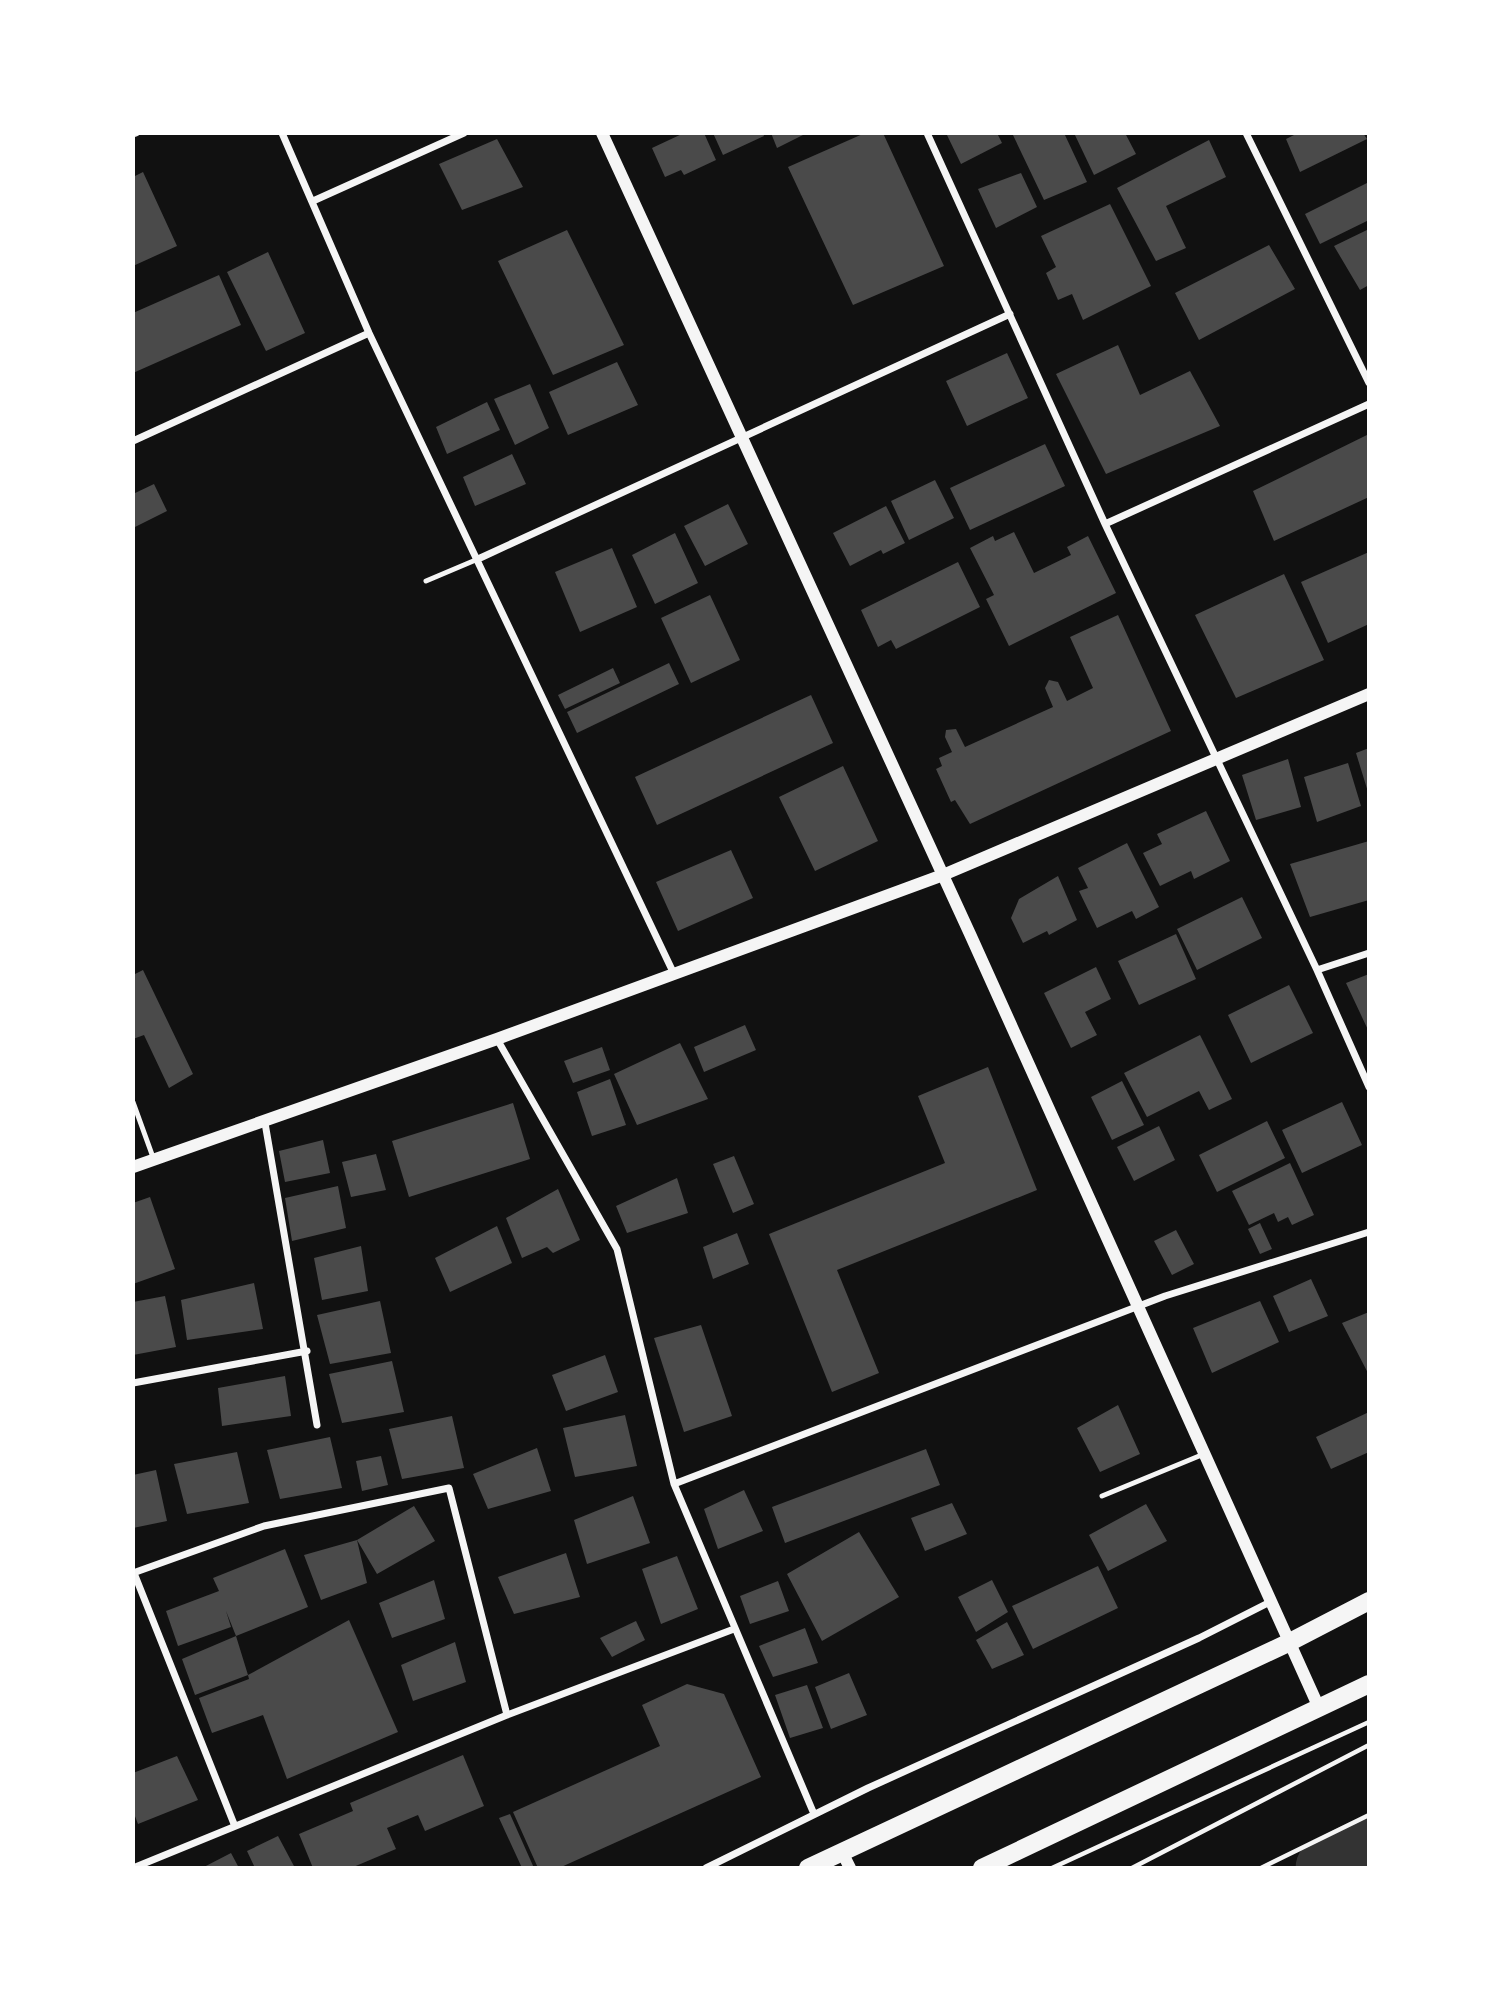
<svg xmlns="http://www.w3.org/2000/svg" width="1502" height="2001" font-family="'Golos Text',sans-serif">
	<rect width="100%" height="100%" fill="#111"/>
	<g fill="none" stroke-linecap="round" stroke-linejoin="round">
		<path stroke="#333" stroke-width="63" d="M1327,1868L1369,1848"/>
	</g>
	<path fill="#4a4a4a" d="M684,133H704L716,160L684,175L681,170L665,177L652,148Z
		M713,133H763L764,136L723,155Z
		M771,133H807L777,148Z
		M865,133H883L944,266L853,305L788,167Z
		M946,133H997L1002,143L961,164Z
		M1012,133H1064L1087,182L1044,200Z
		M1074,133H1125L1136,154L1094,175Z
		M1298,133H1363L1367,139L1300,172L1286,139Z
		M497,139L523,187L462,210L439,164Z
		M1209,140L1226,177L1166,206L1186,248L1156,261L1117,188Z
		M143,172L177,246L133,266V177Z
		M1021,173L1037,207L996,228L978,189Z
		M1369,182V220L1320,244L1305,214Z
		M1110,204L1151,286L1083,320L1072,294L1058,300L1046,273L1056,267L1041,236Z
		M1369,229V285L1360,290L1334,246Z
		M567,230L624,345L553,375L498,261Z
		M1269,245L1295,289L1199,340L1175,293Z
		M268,252L305,333L266,351L227,272Z
		M219,275L241,325L133,373V313Z
		M1118,345L1140,395L1190,371L1220,426L1106,474L1056,374Z
		M1007,353L1028,398L967,426L946,381Z
		M617,362L638,405L568,435L549,392Z
		M530,384L549,428L515,445L494,399Z
		M487,402L500,430L447,454L436,427Z
		M1369,434V497L1274,541L1253,491Z
		M1045,444L1065,486L970,530L950,488Z
		M512,454L526,484L475,506L463,477Z
		M935,480L954,518L909,540L891,501Z
		M154,484L167,511L133,528V494Z
		M728,504L748,544L705,566L684,526Z
		M886,506L905,543L883,554L881,550L850,566L833,533Z
		M1014,532L1034,573L1071,555L1067,547L1088,536L1116,593L1009,646L986,599L994,595L970,548L993,536L995,541Z
		M675,533L698,583L655,604L632,555Z
		M612,548L637,607L580,632L555,572Z
		M1369,552V624L1328,643L1301,582Z
		M958,562L980,607L896,649L891,640L878,647L861,610Z
		M1284,574L1324,660L1236,698L1195,615Z
		M710,595L740,660L691,683L661,618Z
		M1118,615L1171,731L970,824L955,800L951,802L936,769L942,766L939,758L952,752L945,737L946,730L956,729L965,747L1053,707L1045,688L1049,680L1058,682L1067,701L1093,688L1070,637Z
		M669,663L679,684L577,733L567,712Z
		M613,668L620,683L565,709L558,695Z
		M811,695L833,743L657,825L635,777Z
		M1369,748V792H1368L1356,753Z
		M1288,759L1301,807L1256,820L1242,775Z
		M1348,763L1361,806L1317,822L1304,777Z
		M843,766L878,841L815,871L779,797Z
		M1206,811L1230,861L1194,879L1191,871L1160,886L1143,853L1162,844L1157,834Z
		M1369,841V900L1310,917L1290,864Z
		M1127,843L1159,907L1136,919L1132,911L1097,928L1079,891L1088,888L1078,868Z
		M731,850L753,898L678,931L656,882Z
		M1058,876L1077,920L1049,935L1047,931L1023,943L1011,918L1019,899Z
		M1242,897L1262,938L1197,970L1177,929Z
		M1176,934L1196,979L1139,1005L1118,961Z
		M1096,967L1111,999L1085,1012L1097,1035L1071,1048L1044,993Z
		M143,970L193,1074L169,1088L144,1035L133,1039V975Z
		M1369,974V1032L1346,983Z
		M1289,985L1313,1033L1251,1063L1228,1015Z
		M745,1025L756,1050L704,1072L694,1047Z
		M1200,1035L1232,1099L1209,1110L1199,1091L1147,1117L1124,1073Z
		M680,1043L708,1099L637,1125L614,1074Z
		M602,1047L610,1070L573,1083L564,1061Z
		M988,1067L1037,1190L837,1270L879,1373L832,1392L769,1234L945,1163L918,1096Z
		M610,1079L626,1125L592,1136L577,1092Z
		M1122,1081L1144,1125L1112,1140L1091,1097Z
		M1342,1102L1362,1145L1302,1173L1282,1130Z
		M513,1103L530,1159L409,1197L392,1141Z
		M1267,1121L1285,1158L1217,1192L1199,1155Z
		M1159,1126L1175,1160L1134,1181L1117,1147Z
		M323,1140L330,1173L285,1182L279,1151Z
		M376,1154L386,1190L351,1197L342,1162Z
		M734,1156L754,1204L733,1213L713,1164Z
		M1290,1163L1314,1215L1292,1225L1288,1217L1278,1222L1274,1213L1249,1225L1232,1191Z
		M677,1178L688,1213L627,1233L616,1206Z
		M338,1186L346,1228L292,1241L285,1198Z
		M558,1189L580,1240L553,1253L547,1247L522,1258L506,1218Z
		M150,1197L175,1269L133,1284V1203Z
		M1260,1223L1272,1249L1260,1254L1248,1229Z
		M497,1226L512,1263L450,1292L435,1258Z
		M1176,1230L1194,1264L1172,1275L1154,1241Z
		M737,1233L749,1264L713,1279L703,1247Z
		M361,1246L368,1291L322,1300L314,1258Z
		M1311,1279L1328,1316L1289,1332L1273,1296Z
		M254,1283L263,1329L187,1340L181,1300Z
		M165,1296L176,1347L133,1355V1302Z
		M380,1301L391,1353L330,1364L317,1315Z
		M1260,1301L1279,1342L1212,1373L1193,1328Z
		M1369,1312V1375L1342,1323Z
		M701,1325L732,1416L684,1432L654,1338Z
		M605,1355L618,1392L566,1411L552,1375Z
		M392,1361L404,1412L342,1423L329,1374Z
		M285,1376L291,1416L222,1426L218,1388Z
		M1118,1405L1140,1454L1100,1472L1077,1428Z
		M1369,1412V1452L1331,1469L1316,1437Z
		M625,1415L637,1466L575,1477L563,1428Z
		M452,1416L464,1468L402,1479L389,1429Z
		M330,1437L342,1488L280,1499L267,1450Z
		M537,1448L551,1491L488,1509L473,1474Z
		M926,1449L940,1485L785,1543L772,1507Z
		M237,1452L249,1503L187,1514L174,1464Z
		M381,1456L388,1485L362,1491L356,1461Z
		M156,1470L167,1521L133,1528V1475Z
		M744,1490L763,1531L718,1549L704,1509Z
		M633,1496L650,1543L587,1564L574,1520Z
		M952,1503L967,1534L925,1551L911,1518Z
		M1146,1504L1167,1541L1108,1571L1089,1535Z
		M414,1506L435,1541L377,1574L357,1540Z
		M859,1532L899,1597L822,1641L787,1574Z
		M357,1540L367,1583L321,1600L304,1555Z
		M285,1549L308,1607L236,1636L226,1611L231,1627L178,1646L166,1611L219,1591L213,1578Z
		M566,1553L580,1597L514,1614L498,1577Z
		M677,1556L698,1609L661,1624L642,1569Z
		M1098,1566L1118,1608L1033,1649L1012,1606Z
		M434,1580L445,1619L392,1638L379,1603Z
		M992,1580L1008,1612L976,1632L958,1597Z
		M778,1581L789,1611L750,1624L740,1596Z
		M349,1620L398,1732L287,1779L263,1715L212,1733L199,1698L249,1679L248,1675L195,1695L182,1659L236,1636L248,1675Z
		M636,1621L645,1640L612,1657L600,1638Z
		M1007,1622L1024,1655L992,1669L976,1640Z
		M805,1628L818,1663L773,1677L759,1646Z
		M455,1642L466,1682L413,1701L401,1665Z
		M849,1673L867,1715L831,1729L815,1687Z
		M687,1684L724,1694L761,1777L559,1868H538L513,1812L660,1746L642,1705Z
		M807,1685L823,1728L790,1738L775,1695Z
		M463,1755L484,1806L425,1831L418,1815L387,1828L396,1849L351,1868H313L299,1834L353,1811L350,1803Z
		M177,1756L198,1800L138,1824L133,1811V1773Z
		M510,1814L534,1868H522L499,1818Z
		M278,1836L295,1868H255L247,1851Z
		M231,1853L239,1868H202Z"/>
	<g fill="none" stroke-linecap="round" stroke-linejoin="round">
		<path stroke="#f5f5f5" stroke-width="4.5" d="M1052,1868L1369,1722
			M1132,1868L1369,1745
			M1261,1868L1369,1815"/>
		<path stroke="#f5f5f5" stroke-width="5" d="M426,581L478,559
			M133,1102L154,1160
			M1102,1496L1204,1454"/>
		<path stroke="#f5f5f5" stroke-width="7" d="M282,133L369,333L674,974
			M927,133L1105,524L1317,970L1369,1087
			M1246,133L1369,383
			M133,134L136,133
			M313,201L464,133
			M133,441L369,333
			M1105,524L1369,404
			M478,559L1010,314
			M1317,970L1369,953
			M497,1039L617,1249L674,1484L814,1814
			M265,1123L317,1425
			M133,1383L307,1351
			M674,1484L1165,1296L1369,1232
			M133,1573L264,1526L449,1488L507,1715
			M134,1573L234,1824
			M133,1868L507,1715L734,1629
			M706,1868L868,1788L1199,1638L1270,1602"/>
		<path stroke="#f5f5f5" stroke-width="12" d="M602,133L970,934L1320,1710
			M133,1167L497,1039L943,875L1369,694
			M842,1852L850,1868"/>
		<path stroke="#f5f5f5" stroke-width="18" d="M808,1868L1288,1643L1369,1601
			M982,1868L1369,1684"/>
	</g>
	<rect width="1502" height="2001" fill="none" stroke="#ffffff" stroke-width="270"/>
</svg>
